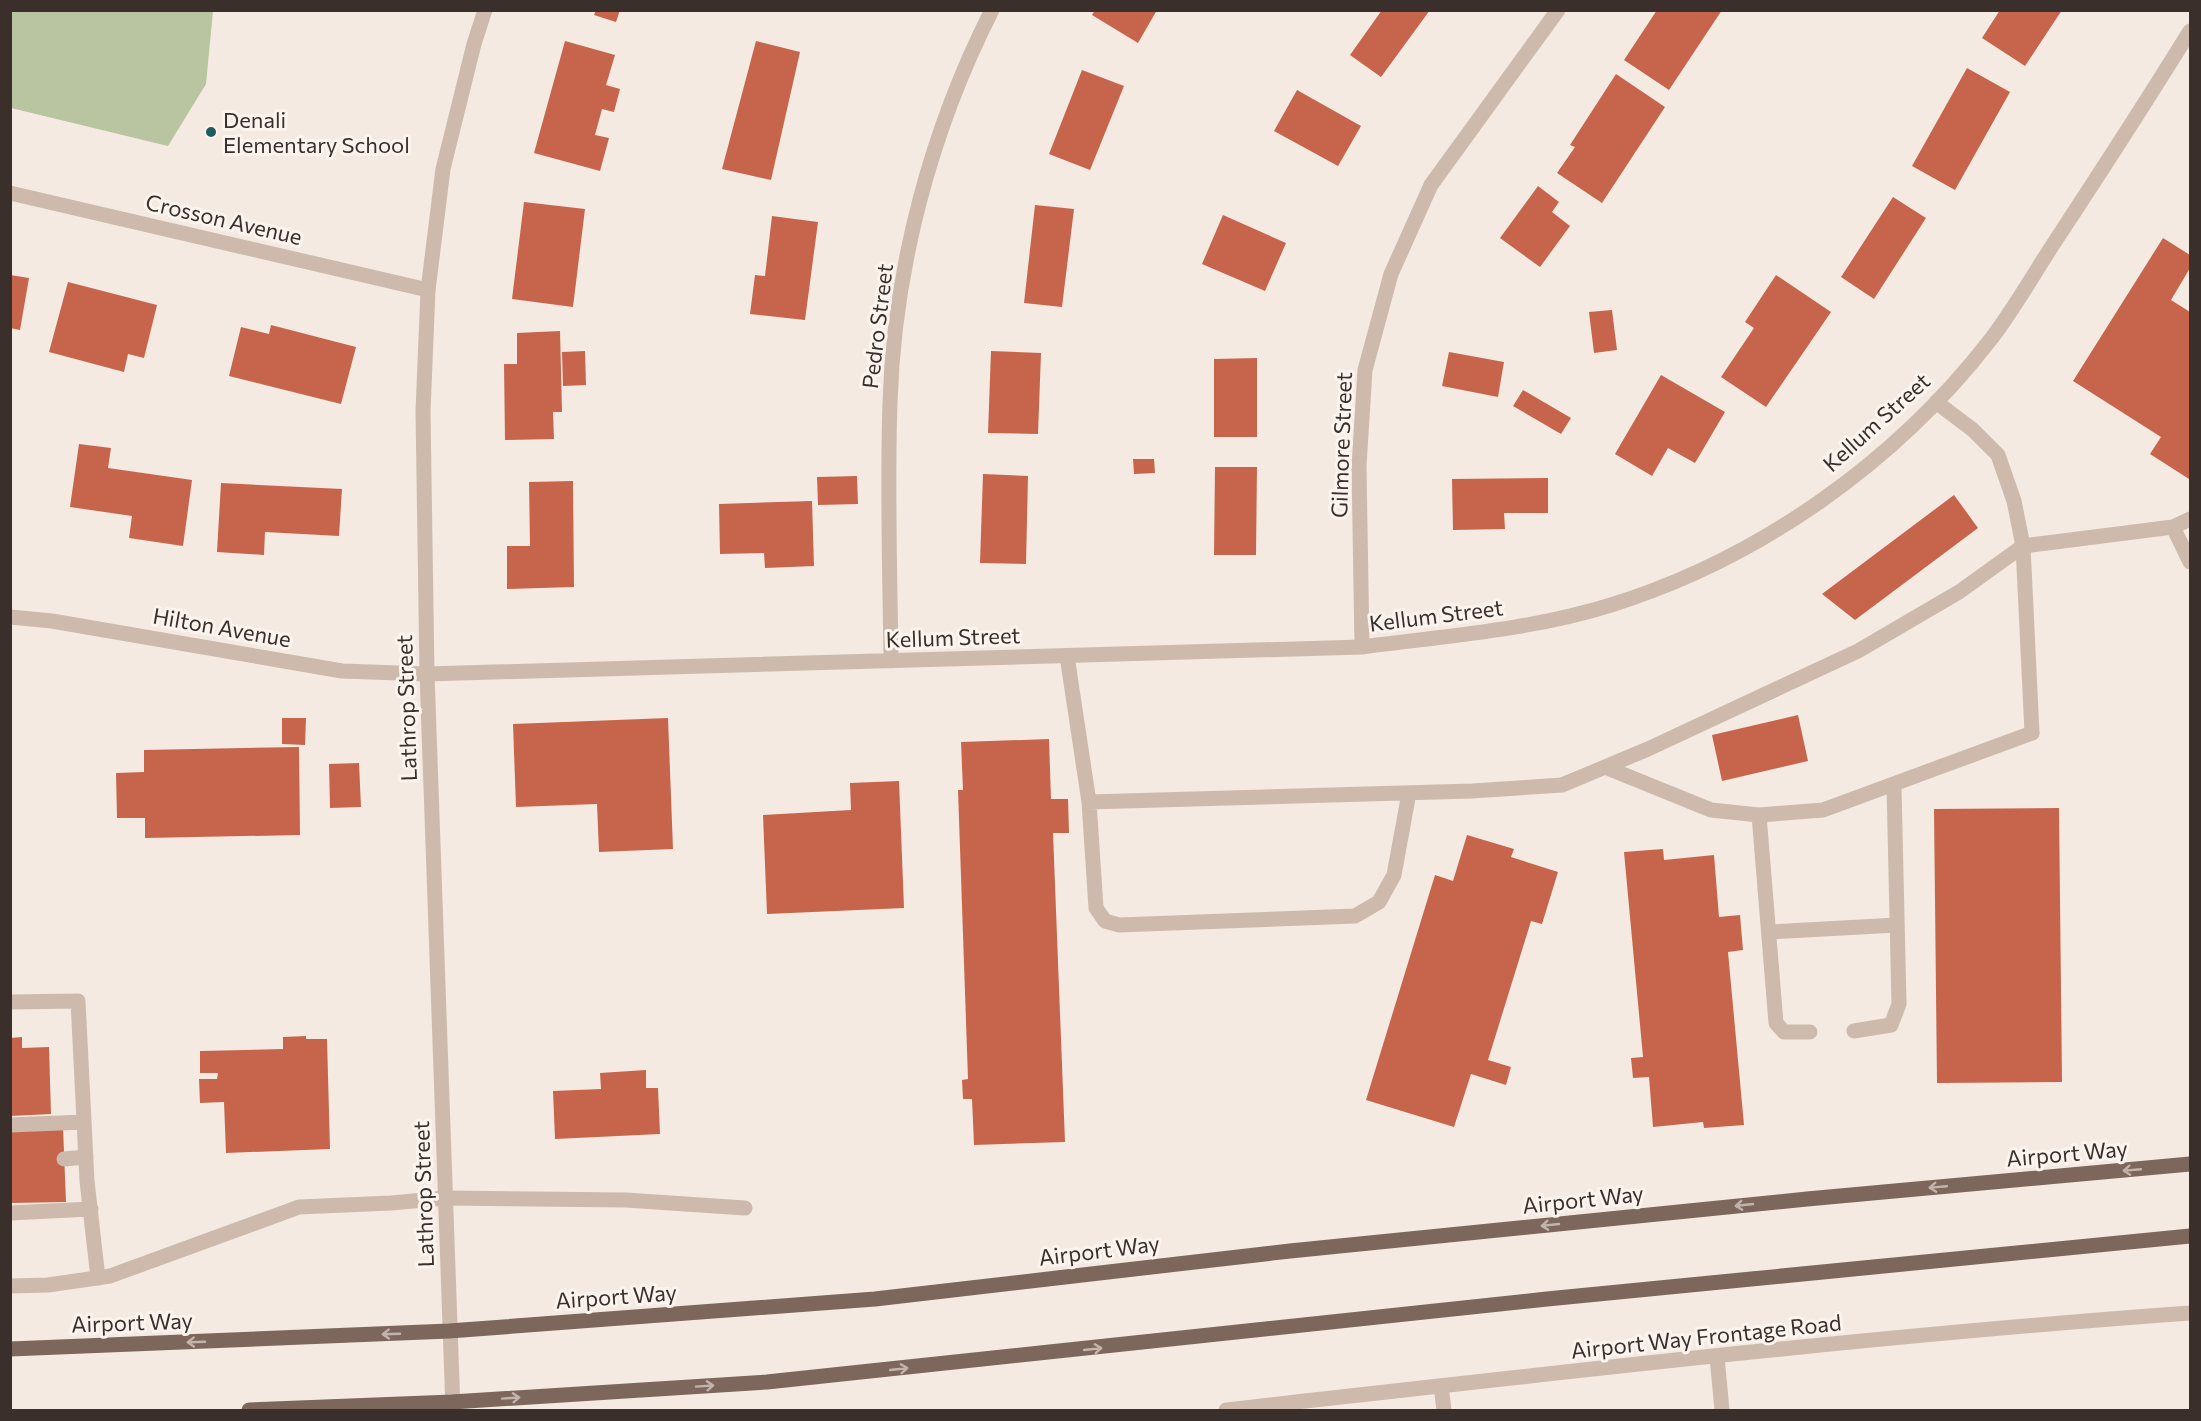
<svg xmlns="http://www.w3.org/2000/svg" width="2201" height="1421" font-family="Commissioner,sans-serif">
	<rect width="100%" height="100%" fill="#f4eae1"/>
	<path fill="#b9c4a0" d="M11,10L213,11L206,84L168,146L11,108Z"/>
	<path fill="#c7654c" d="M596,10H620L616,22L594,15Z
		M1095,10H1157L1138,43L1092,15Z
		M1382,10H1430L1381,77L1350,55Z
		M1657,10H1722L1669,90L1624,60Z
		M2000,10H2062L2025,66L1982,38Z
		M565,41L615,55L606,85L620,89L614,112L602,109L595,135L609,138L600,171L534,153Z
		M756,41L800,52L771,180L722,169Z
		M1967,68L2010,92L1955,190L1912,166Z
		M1082,70L1124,86L1090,170L1049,154Z
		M1616,74L1665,107L1602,203L1557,173L1575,147L1570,145Z
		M1297,90L1361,126L1338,166L1274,131Z
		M1538,186L1559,202L1552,212L1570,226L1540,267L1500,238Z
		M1893,197L1926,218L1874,299L1841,277Z
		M524,202L585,209L573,307L512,299Z
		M1035,205L1074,209L1062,307L1024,303Z
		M1223,215L1286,243L1265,291L1202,264Z
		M772,216L818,222L805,320L750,314L755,275L765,276Z
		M2163,238L2190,255V268L2171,300L2190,312L2189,479L2150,454L2161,437L2073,381Z
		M10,275L29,278L20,330L10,328Z
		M1776,275L1831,312L1766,407L1721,377L1754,328L1745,322Z
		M68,282L157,305L144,358L128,354L124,372L49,352Z
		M1612,310L1617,350L1594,353L1589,312Z
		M271,325L356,347L341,404L229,376L241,327L269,334Z
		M560,331L562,412H553L554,439L505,440L504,364H517V333Z
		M585,351L586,385L563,386L562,352Z
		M991,351L1041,353L1038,434L988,433Z
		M1449,352L1504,362L1498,397L1442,386Z
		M1257,358V437H1214V359Z
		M1661,375L1725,412L1695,463L1668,448L1652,476L1615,454Z
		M1523,390L1571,418L1561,434L1513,406Z
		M79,444L111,448L108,468L192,480L183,546L129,538L132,516L70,507Z
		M1133,459H1154L1155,473L1134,474Z
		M1215,467H1257L1256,555H1214Z
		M983,474L1028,476L1026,564L980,563Z
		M857,476L858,504L818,505L817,477Z
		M1548,478V513H1504L1505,529L1453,530L1452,479Z
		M573,481L574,587L507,589V546H530L529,482Z
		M221,483L342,489L339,536L265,532L264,555L217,552Z
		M1954,495L1978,528L1855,620L1822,594Z
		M812,501L814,566L765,568L764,553L720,554L719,504Z
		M1798,715L1808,761L1722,781L1712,735Z
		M282,718H306L305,745L282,744Z
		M668,718L673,849L599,852L597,804L516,807L513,724Z
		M1049,739L1051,799H1068L1069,833H1053L1065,1142L974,1145L972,1099H963L962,1080L968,1079L958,790H963L961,742Z
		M299,747L300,835L145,838V818H117L116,773L144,772V750Z
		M359,763L361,807L330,808L329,764Z
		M899,781L904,908L767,914L763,815L851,810L850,783Z
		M2059,808L2062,1082L1937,1083L1934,809Z
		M1467,835L1514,849L1511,857L1558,872L1542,924L1531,921L1488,1060L1511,1067L1506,1085L1471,1074L1454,1127L1366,1100L1435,875L1453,881Z
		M1663,849L1664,860L1714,855L1719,917L1740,915L1743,950L1728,952L1744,1125L1704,1128L1703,1122L1653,1127L1649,1077L1633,1078L1631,1058L1643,1057L1624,852Z
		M306,1036V1039H327L330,1149L226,1153L224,1102L200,1103L199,1079H217L218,1073H200V1051L283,1049V1037Z
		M22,1037V1048L49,1047L51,1114L10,1116V1038Z
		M646,1070V1088H658L660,1134L555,1139L553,1091L601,1089L600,1073Z
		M63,1127L66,1202L10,1203V1129Z"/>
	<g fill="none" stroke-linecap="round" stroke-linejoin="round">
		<path stroke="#cdbaac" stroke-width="15" d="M2173,527L2190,562
			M1067,656L1089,802L1472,791L1562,785L1648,749L1858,651L1959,592L2023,546L2173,527L2190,519
			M1605,767L1711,810L1759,815L1823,810L2032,733
			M1089,802L1096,908L1105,921L1119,925L1355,916L1379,902L1394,875L1409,793
			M1759,815L1776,1023L1784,1032H1810
			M1769,932L1897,925
			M10,1002L78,1001L87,1181L98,1278
			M1854,1031L1891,1025L1899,1004L1894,786
			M10,1125L84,1122
			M64,1159L86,1157
			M10,1213L91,1209
			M1717,1357L1722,1410
			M1441,1386L1444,1410"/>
		<path stroke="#cdbaac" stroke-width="15" d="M10,193L428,290
			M1936,402L1973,430L1998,455L2014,501L2023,546L2032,733
			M10,617L52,621L342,671L427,674L1362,647C1445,636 1531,630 1611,605C1759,559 1896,462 1991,339C2014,309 2033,275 2054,243C2100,173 2146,102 2190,31
			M1362,647L1359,466L1365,370L1391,274L1431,185L1558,10
			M891,661C890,575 887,489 890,403C894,268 931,130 992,10
			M10,1286L48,1285L110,1276L299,1207L391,1203L446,1198L626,1200L745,1208
			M1226,1410C1547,1374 1868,1336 2190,1313"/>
		<path stroke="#cdbaac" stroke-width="15" d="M453,1410L427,674L423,411L428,290L443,169L474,44L485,10"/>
		<path stroke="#7d665c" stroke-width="15" d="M10,1349L449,1331L875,1299L1290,1251L1807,1199L2190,1164
			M249,1410L452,1402L767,1382L1547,1299L2190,1236"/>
	</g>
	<defs><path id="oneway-shaft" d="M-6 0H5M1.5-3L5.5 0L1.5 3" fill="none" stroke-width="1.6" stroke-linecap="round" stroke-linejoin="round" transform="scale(1.5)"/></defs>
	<g stroke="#c2b4ac">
		<use href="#oneway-shaft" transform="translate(2132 1170) rotate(175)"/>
		<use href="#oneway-shaft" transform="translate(1938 1187) rotate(175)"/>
		<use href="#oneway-shaft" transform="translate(1744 1205) rotate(174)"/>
		<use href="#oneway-shaft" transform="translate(1550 1225) rotate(174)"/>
		<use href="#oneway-shaft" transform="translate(391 1334) rotate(178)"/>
		<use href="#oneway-shaft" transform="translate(196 1342) rotate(178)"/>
		<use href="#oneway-shaft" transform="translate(1093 1349) rotate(-6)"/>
		<use href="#oneway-shaft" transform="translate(899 1369) rotate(-6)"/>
		<use href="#oneway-shaft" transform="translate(705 1386) rotate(-4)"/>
		<use href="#oneway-shaft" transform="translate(511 1398) rotate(-4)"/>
	</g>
	<circle fill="#1f5c5d" stroke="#fbf4ee" stroke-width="2" cx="211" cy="132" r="6"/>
	<g text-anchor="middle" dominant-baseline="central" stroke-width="6" stroke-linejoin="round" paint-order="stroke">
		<g font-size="22" fill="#3b2f2b" stroke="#fbf4ee" text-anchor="start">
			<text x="223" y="119">Denali<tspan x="223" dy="25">Elementary School</tspan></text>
		</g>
		<g font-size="22" fill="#3b2f2b" stroke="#fbf4ee">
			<text transform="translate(224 219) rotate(13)">Crosson Avenue</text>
			<text transform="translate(877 326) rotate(-83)">Pedro Street</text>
			<text transform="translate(1876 422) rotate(-42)">Kellum Street</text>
			<text transform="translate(1341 445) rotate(-88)">Gilmore Street</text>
			<text transform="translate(1436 615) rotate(-7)">Kellum Street</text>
			<text transform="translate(222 627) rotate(10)">Hilton Avenue</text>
			<text transform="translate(953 637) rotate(-2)">Kellum Street</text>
			<text transform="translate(406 708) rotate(-92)">Lathrop Street</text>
			<text transform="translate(2067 1153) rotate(-5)">Airport Way</text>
			<text transform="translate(423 1194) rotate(-92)">Lathrop Street</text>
			<text transform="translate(1583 1199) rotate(-6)">Airport Way</text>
			<text transform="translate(1099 1250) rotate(-7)">Airport Way</text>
			<text transform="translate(616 1296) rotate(-4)">Airport Way</text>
			<text transform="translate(132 1322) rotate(-2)">Airport Way</text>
			<text transform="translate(1706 1336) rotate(-6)">Airport Way Frontage Road</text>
		</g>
	</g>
	<rect width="2201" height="1421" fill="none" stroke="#3b2f2b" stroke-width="24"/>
</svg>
